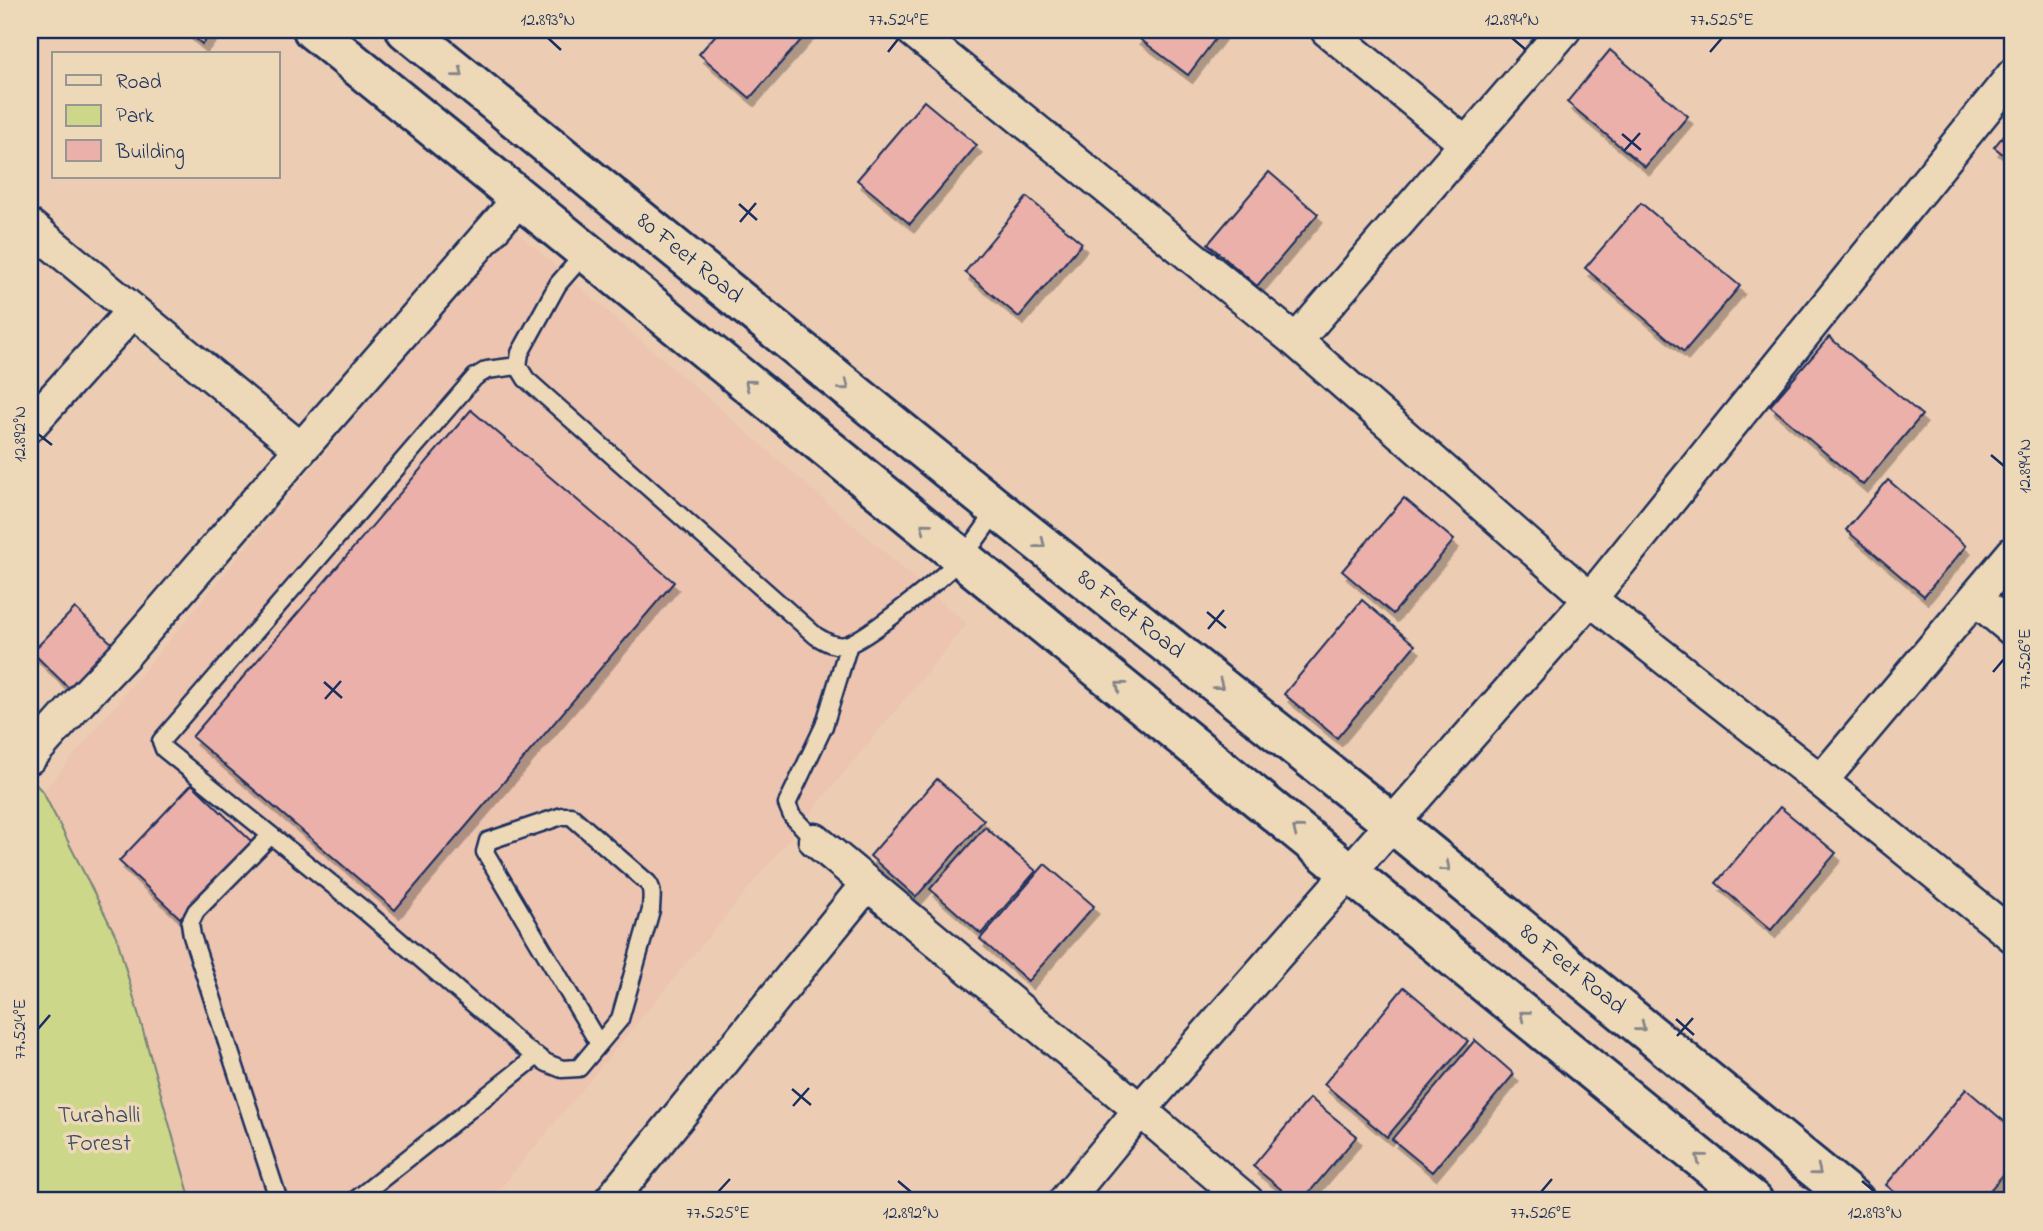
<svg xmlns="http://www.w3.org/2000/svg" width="2043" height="1231" font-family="'Indie Flower',sans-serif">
	<defs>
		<filter id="shadow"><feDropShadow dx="4.5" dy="8" stdDeviation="0" flood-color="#0004"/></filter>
	</defs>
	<rect width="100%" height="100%" fill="#eccdb3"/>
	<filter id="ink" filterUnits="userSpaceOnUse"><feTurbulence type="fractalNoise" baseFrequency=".0143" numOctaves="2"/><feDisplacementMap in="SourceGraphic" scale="14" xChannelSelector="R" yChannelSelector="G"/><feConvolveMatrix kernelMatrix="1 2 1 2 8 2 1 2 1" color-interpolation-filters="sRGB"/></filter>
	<g filter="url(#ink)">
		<path fill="#ecc4b0" d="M512,228L967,624L490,1201H191L117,938L43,792Z"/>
		<path fill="#ccd78a" stroke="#748374" stroke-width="2" d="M30,778L43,792L117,938L191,1201H30Z"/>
		<path fill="#ebb0a9" stroke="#1b2f5e" stroke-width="2" filter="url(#shadow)" d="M186,30H215L202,44Z
			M720,30H810L750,98L699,54Z
			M1140,30H1222L1188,75L1136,36Z
			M1610,50L1688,116L1645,167L1567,102Z
			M924,101L977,145L910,224L857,180Z
			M2013,124V162L1994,147Z
			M1269,172L1318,214L1257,286L1208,244Z
			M1027,197L1082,243L1019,317L965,272Z
			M1641,203L1740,286L1684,352L1585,268Z
			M1829,337L1922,415L1863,485L1770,406Z
			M471,410L674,582L395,910L192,737Z
			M1888,480L1966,546L1924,596L1846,530Z
			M1404,498L1454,540L1393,614L1342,571Z
			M1362,600L1415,645L1337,738L1284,694Z
			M75,608L124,655L81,700L32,652Z
			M937,779L984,820L916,897L870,856Z
			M192,784L252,842L180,918L119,861Z
			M1780,807L1836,853L1771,930L1716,883Z
			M985,827L1036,871L981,934L930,889Z
			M1045,864L1094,906L1028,981L980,939Z
			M1404,987L1468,1041L1387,1137L1324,1084Z
			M1475,1040L1514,1074L1432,1172L1392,1139Z
			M1966,1089L2013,1129V1163L1981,1201H1905L1886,1185Z
			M1310,1098L1357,1136L1302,1201H1295L1253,1166Z"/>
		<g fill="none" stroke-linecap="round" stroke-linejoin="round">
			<g stroke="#1b2f5e" stroke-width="21">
				<path id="lane" d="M586,252L558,284L520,353L518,366L526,379L535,387L816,636C826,642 834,647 846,645C866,640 946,575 962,557C975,543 986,525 997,510
					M518,366L487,370L475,377L161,741L164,749L365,911L527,1050L547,1063L562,1069L579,1068L620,1019L651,910C651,901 654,890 648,883L571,816H562L488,841L485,852L599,1044
					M271,835L196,911L190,923L192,936L279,1201
					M815,840L792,816L787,804L824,726L849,644
					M354,1201L537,1056"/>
			</g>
			<g stroke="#1b2f5e" stroke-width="37">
				<path id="street" d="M912,30L1296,341L1590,599L1821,781L2013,936
					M1327,30L1466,144
					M30,226L301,449L519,199
					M1296,341L1564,30
					M30,425L133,311
					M1975,598L2013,630
					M30,757L81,700L124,655L301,449
					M1821,781L2013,553
					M815,840L1140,1110L1247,1201
					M610,1201L867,884
					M1065,1201L1140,1110L1590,599L2013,75"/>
			</g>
			<g stroke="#1b2f5e" stroke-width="44">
				<path id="secondary" d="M313,30L1753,1201
					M406,30L997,509L1393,824L1855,1201"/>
			</g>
			<use href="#lane" stroke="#edd9b7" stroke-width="16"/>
			<use href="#street" stroke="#edd9b7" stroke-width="32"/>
			<use href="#secondary" stroke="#edd9b7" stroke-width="38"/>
		</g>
		<defs><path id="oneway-chevron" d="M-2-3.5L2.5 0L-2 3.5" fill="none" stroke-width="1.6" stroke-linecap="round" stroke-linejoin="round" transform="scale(1.75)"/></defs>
		<g stroke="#84848a">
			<use href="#oneway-chevron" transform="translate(459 73) rotate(39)"/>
			<use href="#oneway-chevron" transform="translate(749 384) rotate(-141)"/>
			<use href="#oneway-chevron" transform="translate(845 386) rotate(39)"/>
			<use href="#oneway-chevron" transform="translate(925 527) rotate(-141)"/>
			<use href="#oneway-chevron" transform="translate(1041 544) rotate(38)"/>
			<use href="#oneway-chevron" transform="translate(1219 685) rotate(38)"/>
			<use href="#oneway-chevron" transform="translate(1120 686) rotate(-141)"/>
			<use href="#oneway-chevron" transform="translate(1297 830) rotate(-141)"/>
			<use href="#oneway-chevron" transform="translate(1446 867) rotate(39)"/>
			<use href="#oneway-chevron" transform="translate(1524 1015) rotate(-141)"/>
			<use href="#oneway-chevron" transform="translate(1641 1027) rotate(39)"/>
			<use href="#oneway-chevron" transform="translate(1700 1158) rotate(-141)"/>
			<use href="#oneway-chevron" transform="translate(1817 1171) rotate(39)"/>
		</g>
	</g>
	<path fill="none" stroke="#1b2f5e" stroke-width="2.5" d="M548,38L561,50M1512,38L1526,50M888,52L899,38M1710,52L1722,38M1622,134L1641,150M1624,151L1640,133M739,204L757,220M740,222L756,203M38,434L52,445M1991,455L2004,466M1207,612L1226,628M1208,629L1224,610M1993,672L2004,659M324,682L342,698M325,699L341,681M1676,1019L1694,1035M38,1029L50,1015M1677,1036L1693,1018M792,1089L811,1105M793,1106L809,1088M898,1181L911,1192M1862,1181L1875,1192M718,1192L730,1179M1541,1192L1552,1179"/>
	<g text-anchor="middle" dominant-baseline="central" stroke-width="7" stroke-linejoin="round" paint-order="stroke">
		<g font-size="24" fill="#1b2f5e" stroke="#edd9b7">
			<text transform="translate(689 259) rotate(39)">80 Feet Road</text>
			<text transform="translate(1130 615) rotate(38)">80 Feet Road</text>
			<text transform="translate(1572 970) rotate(39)">80 Feet Road</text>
		</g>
		<g font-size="24" fill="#364865" stroke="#edd9b7">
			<text x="99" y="1116">Turahalli<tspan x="99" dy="28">Forest</tspan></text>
		</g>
	</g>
	<rect width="2043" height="1231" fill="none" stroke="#edd9b7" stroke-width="77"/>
	<rect x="52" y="52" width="228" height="126" fill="#edd9b7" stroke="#999593" stroke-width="2"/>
	<rect x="66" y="75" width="35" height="10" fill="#edd9b7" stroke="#999593" stroke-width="2"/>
	<text x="116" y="88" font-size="21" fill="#1b2f5e">Road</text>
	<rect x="66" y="105" width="35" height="21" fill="#ccd78a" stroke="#999593" stroke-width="2"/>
	<text x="116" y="122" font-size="21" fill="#1b2f5e">Park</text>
	<rect x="66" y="140" width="35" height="21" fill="#ebb0a9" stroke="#999593" stroke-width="2"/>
	<text x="116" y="158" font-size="21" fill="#1b2f5e">Building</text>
	<rect x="38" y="38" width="1966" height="1154" fill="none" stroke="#1b2f5e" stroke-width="2.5"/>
	<g font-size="18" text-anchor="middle" fill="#1b2f5e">
		<text x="548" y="25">12.893°N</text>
		<text x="899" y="25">77.524°E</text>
		<text x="1512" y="25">12.894°N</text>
		<text x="1722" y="25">77.525°E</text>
		<text transform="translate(19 434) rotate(-90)" y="6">12.892°N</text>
		<text transform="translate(2024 466) rotate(-90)" y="6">12.894°N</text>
		<text transform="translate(2024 659) rotate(-90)" y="6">77.526°E</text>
		<text transform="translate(19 1029) rotate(-90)" y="6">77.524°E</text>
		<text x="718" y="1218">77.525°E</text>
		<text x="911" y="1218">12.892°N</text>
		<text x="1541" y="1218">77.526°E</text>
		<text x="1875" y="1218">12.893°N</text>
	</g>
</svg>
